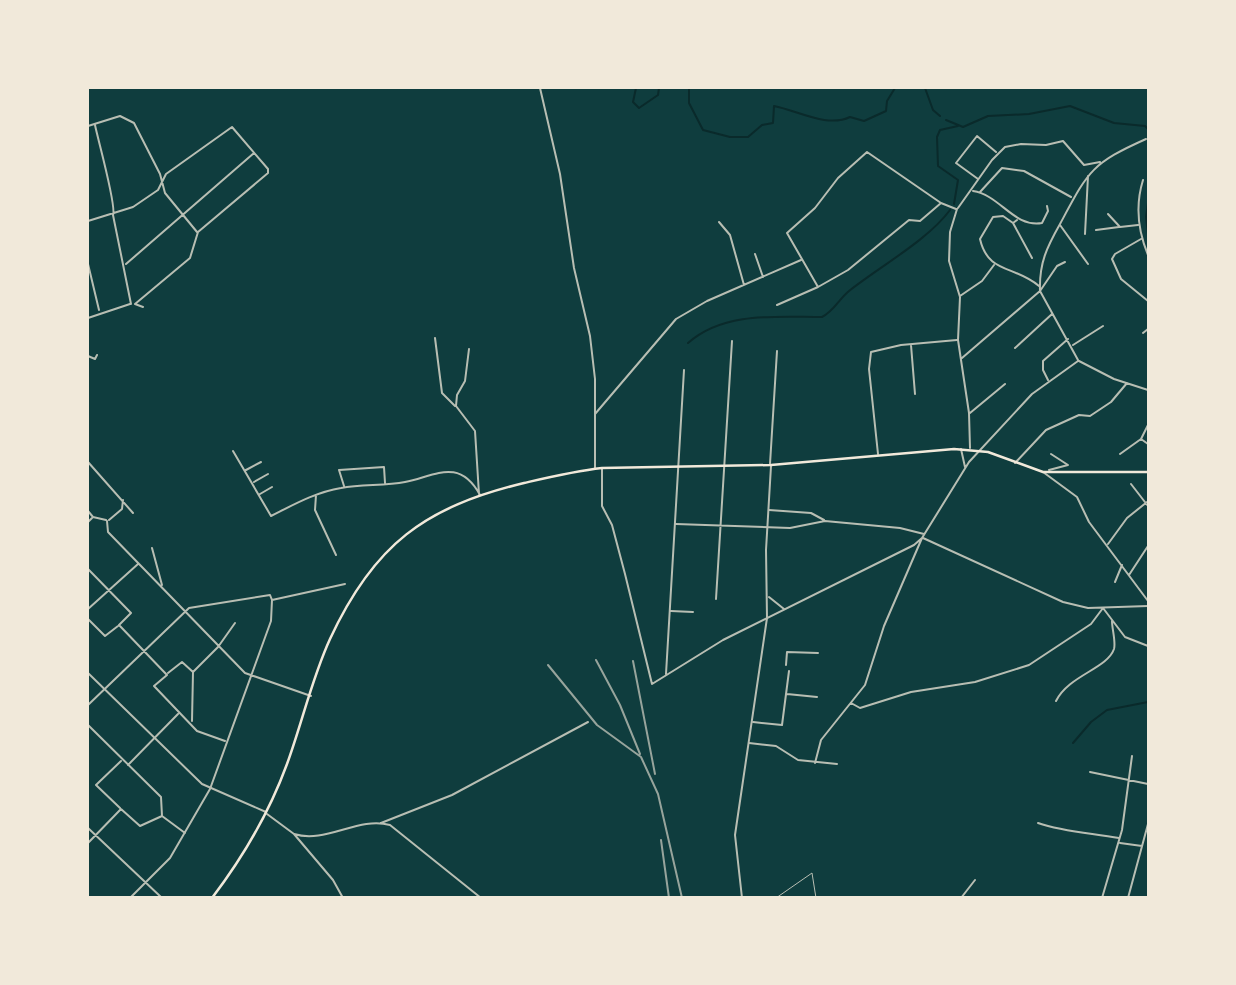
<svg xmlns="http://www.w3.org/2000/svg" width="1236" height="985" font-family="Overpass,sans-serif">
	<rect width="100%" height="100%" fill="#0f3d3e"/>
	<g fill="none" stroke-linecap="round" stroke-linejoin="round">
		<path stroke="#0a2a2b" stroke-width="2" d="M636,88L633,102L639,108L658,95L659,88
			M689,88V103L703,130L730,137H748L762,125L773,123L774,106C799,111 827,128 850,117L864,121L886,111L887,101L895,88
			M925,88L933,110L940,116
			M946,120L963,127L988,116L1029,114L1070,106L1114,123L1145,126L1148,129
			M1148,203L1146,217L1148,234
			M954,204L958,180L938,166L937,137L940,130L958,126
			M688,343C724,311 778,317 822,317C834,311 839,299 849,291C879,267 928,240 950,210
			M1073,743L1091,722L1107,710L1148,702"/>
		<path stroke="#b8beb3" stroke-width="1" d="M776,898L812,873L816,898"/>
		<path stroke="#b8beb3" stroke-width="2" d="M95,125C98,140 117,207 113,215L131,304
			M88,126L120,116L134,123L160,174L165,193L197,232
			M978,179L956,163L977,136L996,152
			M1143,180C1135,206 1138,231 1148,255
			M973,191C1000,195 1014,228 1042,223L1048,211L1047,206
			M980,192L1002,168L1024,171L1071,197
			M958,208L992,160L1005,147L1021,144L1046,145L1063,141L1084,165L1100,162
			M957,209L950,232L949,261L960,297L958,340L969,413L970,448
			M1108,214L1120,227L1138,225
			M1017,220L1013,223L1032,258
			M88,221L133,207L158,190L166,174L232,127L268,169V173L198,232L190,258L135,304
			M719,222L730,235L744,285
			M1013,223L1003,216L993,217L980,239C988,274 1014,265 1039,286
			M1060,225L1088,264
			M1096,230L1119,227
			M1085,234L1088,176
			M1141,239L1115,254L1112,259L1121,279L1148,301
			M755,254L763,277
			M1065,262L1057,266L1040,291L1078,360
			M88,264L99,310
			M126,264L254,153
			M818,287L848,270L909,220L920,221L941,203L956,209
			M960,296L982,281L994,265
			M135,304L143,307
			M777,305L818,287L787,233L815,208L838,178L867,152L941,203
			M88,318L130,304
			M1143,333L1148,329
			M435,338L442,393L455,406
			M911,345L915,394
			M1073,345L1103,326
			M1015,348L1052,314
			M469,349L465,381L457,395L456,406L475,431L479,494
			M88,356L95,359L97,355
			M962,358L1040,291C1039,263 1047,247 1060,224C1088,172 1090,164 1146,139
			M1079,361L1114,379L1148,390
			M1048,380L1043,370V361L1068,339
			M970,413L1005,384
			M595,414L676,319L707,301L801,260
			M88,439V446
			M1141,439L1148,444
			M961,449L965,467
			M233,451L271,516C293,505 316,492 341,488C362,484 384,486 405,482C435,476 459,457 480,495
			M878,454L869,369L871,352L901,345L957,340
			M1120,454L1141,439L1148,425
			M88,462L133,513
			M1015,463L1046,430L1079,415L1090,416L1111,402L1127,383
			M770,464L777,351
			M602,469V506L612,525L625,574L652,684L723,640L914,545L922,538
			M246,470L261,462
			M1049,470L1068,465L1051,454
			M1043,472L1077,497L1089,522L1148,601
			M254,482L268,474
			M1131,484L1148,506
			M344,486L339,470L384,467L385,483
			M260,494L272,487
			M316,495L315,510L336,555
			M769,510L811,513L824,520
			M88,511L93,517L106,520
			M109,520L122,509L123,500
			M107,521L108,532L245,673L311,696
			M88,522L92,518
			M676,524L790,528L825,521L900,528L924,534
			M923,538L1063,602L1088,608L1148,606
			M1108,544L1127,518L1147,502
			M152,548L162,585
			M88,569L131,613L119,625L167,675L154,686L197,731L225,741
			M1129,575L1148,546
			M1115,582L1122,565
			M716,599L732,341
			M88,609L138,564
			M671,611L693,612
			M88,619L105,636L118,626
			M786,665L787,652L818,653
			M168,673L182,662L193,672L218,647L235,623
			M666,674L684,370
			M787,694L817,697
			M1056,701C1069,675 1107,669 1114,649C1116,642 1112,629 1112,621
			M851,703L860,708L911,692L975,682L1029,665L1091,624L1103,608L1125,637L1148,646
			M88,705L189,608L270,595L272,600L345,584
			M192,721L193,672
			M753,722L782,725L789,671
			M88,725L161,797L162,816L185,833
			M749,743L776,746L798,760L837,764
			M815,763L821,740L865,685L884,626L922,538L969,462L1032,394L1078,361
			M128,765L178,714
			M1090,772L1148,784
			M120,808L96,785L121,761
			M267,814L294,834L333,880L343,898
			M381,823L452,795L588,722
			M1038,823C1064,832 1091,833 1119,838
			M88,828L162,898
			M294,834C326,844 358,816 390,825L481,898
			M88,843L121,809L140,826L162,816
			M1120,843L1142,846
			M88,881V884
			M130,898L170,858L210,789L271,621L272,600
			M961,898L975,880
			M1102,898L1122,830L1132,756
			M1128,898L1148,824"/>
		<path stroke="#b8beb3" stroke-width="2" d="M540,88L560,174L574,268L590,336L595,379V468
			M769,597L784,609
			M88,673L202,784L266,812
			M742,898L735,835L767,618L766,550L771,466"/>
		<path stroke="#f1e9da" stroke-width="2.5" d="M212,898C244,856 269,813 287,764C302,723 312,678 330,639C374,544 425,507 524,483C550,477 575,471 602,468L771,465L954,449L988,452L1043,472H1148"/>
		<path stroke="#97a49c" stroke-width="2" d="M596,660L620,705L640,754
			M633,661L655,774
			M548,665L597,725L641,757L658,794L682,898
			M661,840L669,898"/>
	</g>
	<rect width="1236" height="985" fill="none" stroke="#f1e9da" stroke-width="178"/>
</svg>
